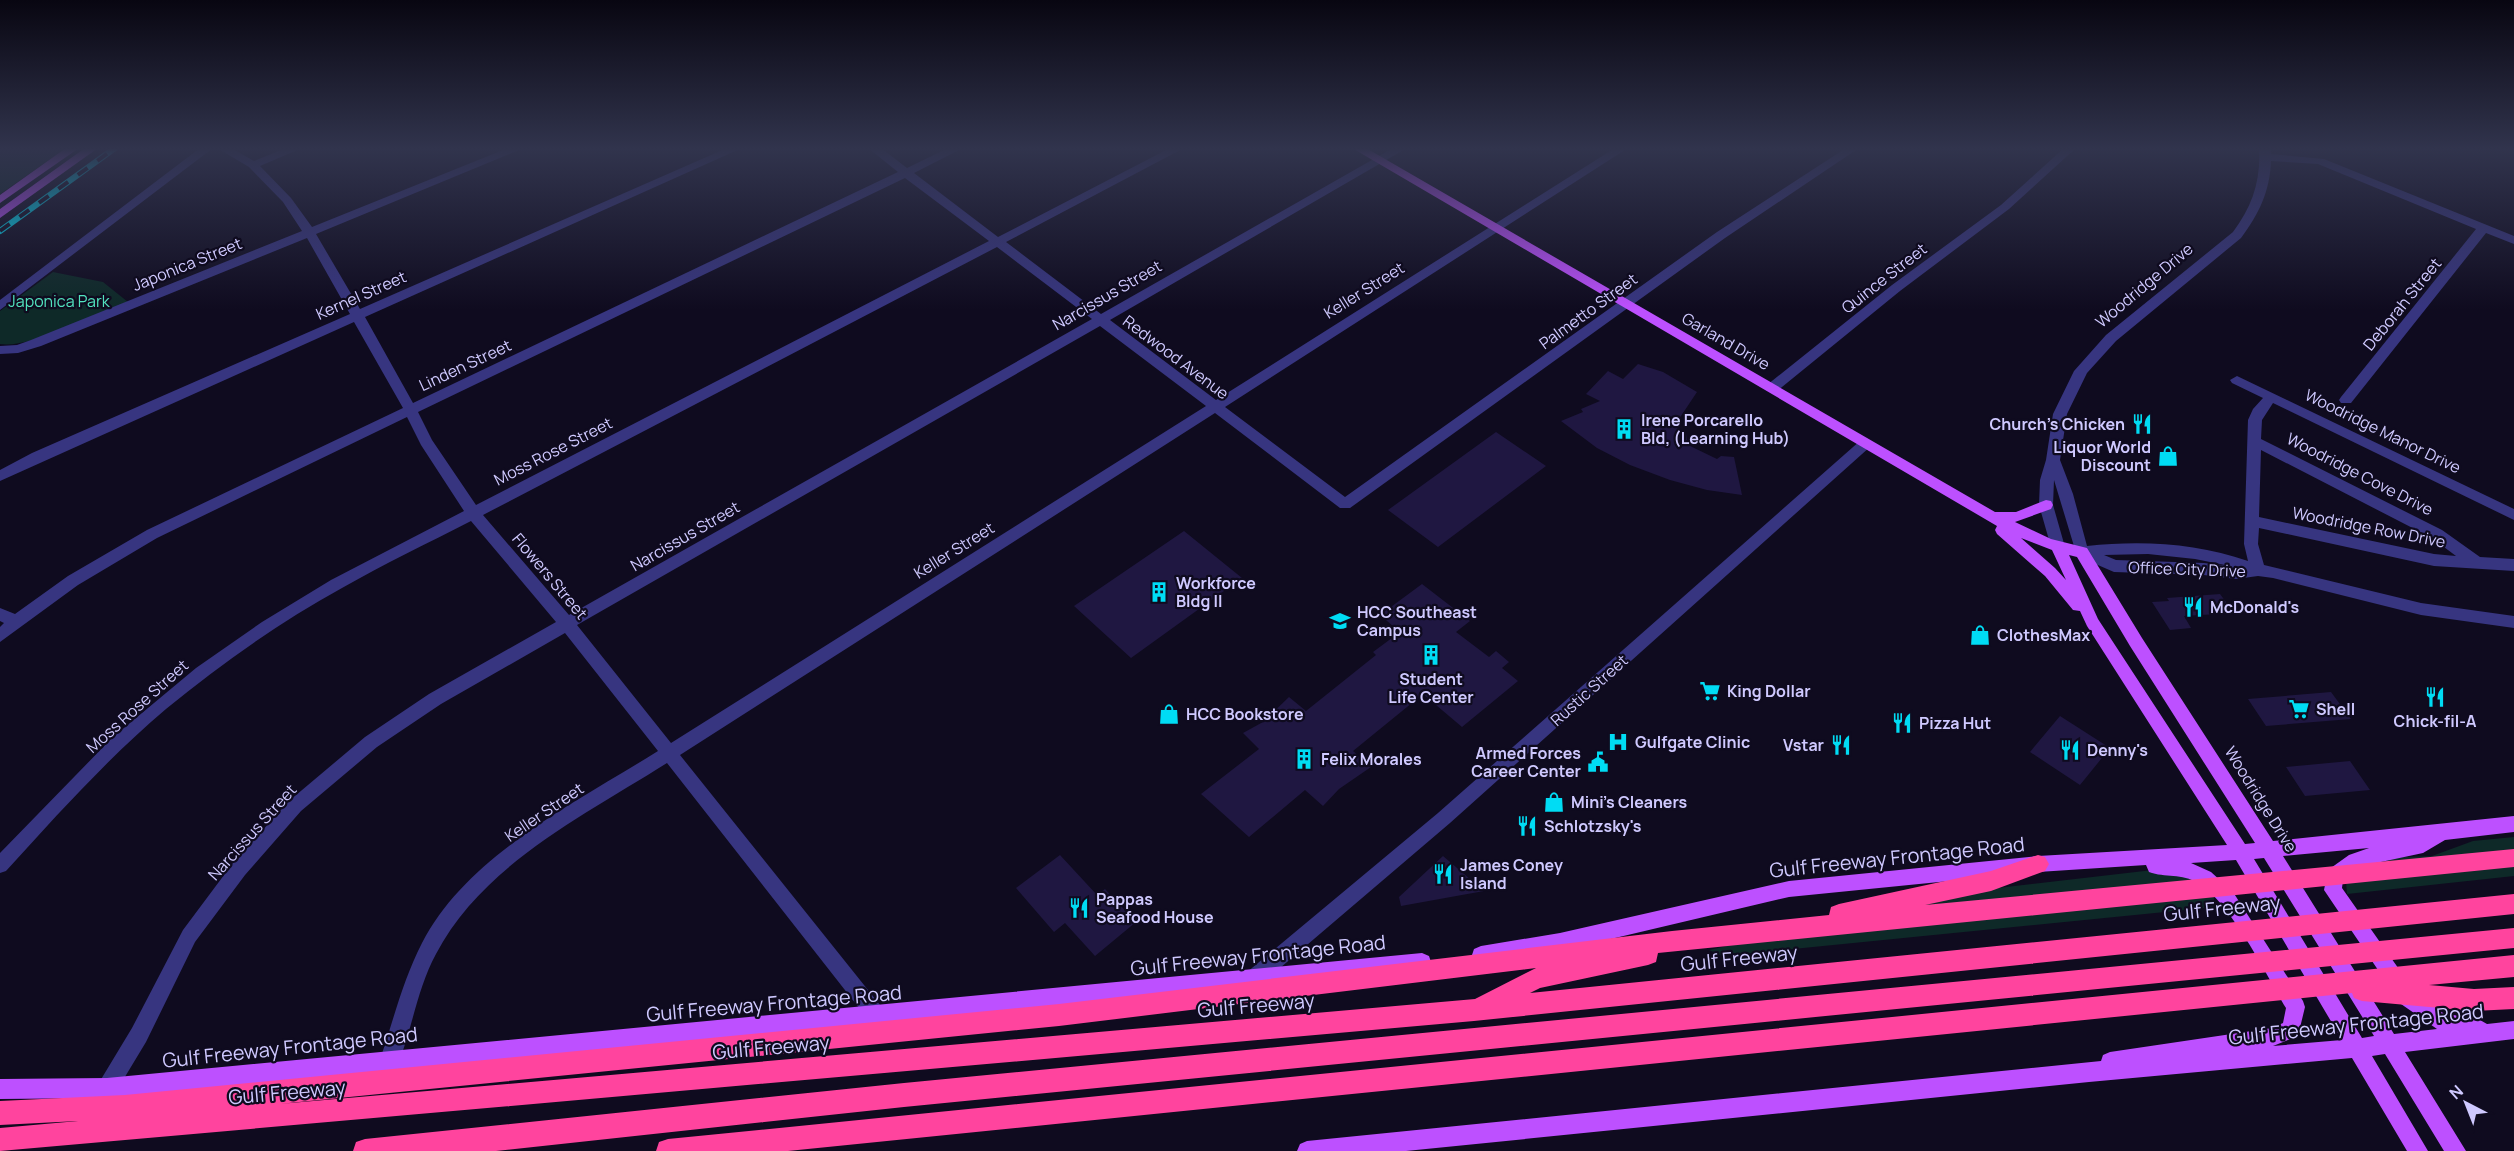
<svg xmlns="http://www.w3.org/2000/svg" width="2514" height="1151" font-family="Manrope,sans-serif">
	<rect width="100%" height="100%" fill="#0f0b1f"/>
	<path fill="#0e2928" d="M0,148H66L0,194Z
		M53,272L103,282L128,302C98,314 30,349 0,344V311Z
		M2514,837V876L2347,894L2346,881L2377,858L2432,856L2473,841Z
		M2153,870L2183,873L2213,891L2215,907L1722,956L1709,950L1972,891Z"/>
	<path fill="#1f1741" d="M1638,364L1663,372L1697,392L1675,425L1686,434L1688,445L1717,459L1721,456L1734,457L1742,495L1707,490L1670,480L1630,465L1597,448L1561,421L1583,412L1581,409L1600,401L1586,394L1608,371L1623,379Z
		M1496,432L1546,466L1438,547L1388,510Z
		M1184,531L1242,578L1131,658L1074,606Z
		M1422,584L1470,621L1456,632L1489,657L1496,651L1509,662L1502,668L1518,681L1462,727L1423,694L1353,751L1371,767L1339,789L1323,806L1305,790L1249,837L1201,794L1259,749L1243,733L1263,722L1289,697L1306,711L1376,655L1373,652L1400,632L1380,615Z
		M2220,594L2234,613L2184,616L2191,628L2170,630L2152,602L2169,601L2167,598Z
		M2331,692L2351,719L2266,726L2248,699Z
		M2060,716L2110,748L2080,785L2030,752Z
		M2350,761L2370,790L2305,796L2286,767Z
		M1060,855L1097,895L1105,889L1136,922L1095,956L1065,923L1054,932L1016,888Z
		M1443,856L1484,891L1401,906L1399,897Z"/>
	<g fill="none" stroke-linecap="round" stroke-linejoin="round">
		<path fill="#373580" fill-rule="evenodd" d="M200,148H213L0,310V300Z
			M217,148H231L254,161L286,148H302L260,166L291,198L312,227L508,148H524L316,234L360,309L727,148H742L365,317L413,403L898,172L868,148H881L907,168L948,148H963L914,173L998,237L1170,148H1184L1006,242L1101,314L1393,148H1407L1110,320L1216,400L1615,148H1628L1225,407L1345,497L1717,232L1846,148H1859L1725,238L1350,508H1340L1215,413L680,755L884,1010L886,1016L884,1022L877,1025L870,1022L667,763C585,815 483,864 436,954C417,989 412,1030 397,1067L390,1070L383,1067L380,1060C393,1021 403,980 422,943C467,855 577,802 658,751L565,633L441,704L377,747L301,811L245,875L195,942L146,1042L114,1095L107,1098L100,1095L97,1088L100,1081L132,1028L183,930L233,863L289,801L365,737L429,694L556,622L471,521C428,543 384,564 342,588C280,622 221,664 166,709C108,758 57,815 6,871L0,873V853L112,738L196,668L262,622L331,580L464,511L421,445L407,417L157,538L78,585L0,642V627L4,623L0,621V608L15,614L68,576L147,530L403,408L354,322L0,481V470L32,453L350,314L307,238L41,346L18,353L0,354V346L17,345L31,340L302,231L283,202L249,167ZM905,178L989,241L476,505L432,440L418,412ZM997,247L1092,319L569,615L483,515ZM1100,326L1206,406L671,743L577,625Z
			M2064,148H2076L2009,209L1900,291L1777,391H1767L1765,388L1767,385L1892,285L2001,205Z
			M2259,148H2271V154L2324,159L2514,236V244L2486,233L2351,403H2341L2339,400L2341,397L2476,229L2318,164L2271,161C2270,191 2259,214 2241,238L2116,341L2087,373L2067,414L2060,460L2073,494L2087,546C2141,540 2197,543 2248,561L2244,544L2248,420L2253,409L2263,398L2232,383L2230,380L2237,376L2514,509V520L2273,403L2262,420L2261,439L2442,530L2480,557L2514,559V571L2434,566L2259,528L2258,544L2264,565L2421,603L2514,616V628L2421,615L2273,578L2258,576L2236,579L2204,575L2114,572L2077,556L2054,480L2053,505L2065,547L2063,551H2053L2051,547L2039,505L2040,480L2046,460L2053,414L2074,371L2106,335L2233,232C2252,207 2261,181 2259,148ZM2261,450L2432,538L2456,556L2434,554L2259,517ZM2148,554L2195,559L2230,566L2204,563L2116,560L2104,555Z
			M1866,438L1873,443L1871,446L1450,823L1260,985L1253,988L1246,985L1244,979L1246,973L1438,813L1861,440Z"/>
		<path fill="#bd50ff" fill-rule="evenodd" d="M66,148H79L0,203V195Z
			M85,148H98L0,218V209Z
			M1352,148H1366L1995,512H2016L2046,500L2051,501L2053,505L2051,509L2015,522L2051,539L2087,548L2142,638L2273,841L2514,816V832L2445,840L2423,853L2362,866L2343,880L2342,888L2415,992L2443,1013L2480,1020L2487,1024L2514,1021V1039L2405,1052L2466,1151H2444L2385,1054L2372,1056L2428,1151H2407L2352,1058L2089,1082L1406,1151H1297L1300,1144L1307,1141L2101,1061L2103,1055L2110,1052L2272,1028L2283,1023L2286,1008C2266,974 2231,903 2198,883C2182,873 2165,878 2149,872L2146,865L2038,872L1789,897L1560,951L1481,964L1474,961L1472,955L1474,949L1481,946L1560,933L1789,881L2038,856L2227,845L2087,626L2080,611L2073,610L2045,576L1997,534L1995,530L1997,526ZM2021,538L2052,550L2066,580L2055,568ZM2069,555L2077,557L2130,646L2255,843L2245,844L2098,619ZM2369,848L2349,855L2328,870L2324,890L2401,1004L2437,1029L2394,1034L2283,856ZM2264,858L2374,1036L2362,1038L2254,859ZM2236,860L2342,1040L2273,1046L2298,1036L2305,1007L2303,1001L2233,892L2211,872L2191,863Z
			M1422,953L1429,956L1431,962L1429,968L1422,971L107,1098L0,1099V1079L107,1078Z"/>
		<path fill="#ff449e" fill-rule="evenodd" d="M2514,849V867L1658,953L1656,962L1648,965L1540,988L1530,993L2514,894V914L1474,1021L0,1151V1128L78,1121L0,1125V1101L125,1095L1059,1004L1672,931L1829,915L1831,907L1839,904L1991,871L2038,855L2045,857L2049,864L2045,871L1991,891L1925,905ZM1536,968L1475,999L279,1104L1059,1026Z
			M2514,928V948L904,1107L496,1151H353L356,1142L365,1139L904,1083Z
			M2514,955V977L2429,985L2474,989L2514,987V1009L2474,1011L2362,1001L2354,998L2352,993L788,1151H656L659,1142L668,1139Z"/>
		<g stroke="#00dcf4" stroke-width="6">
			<path id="rail" d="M0,231L115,148"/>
		</g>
		<use href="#rail" stroke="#0f0b1f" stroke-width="4" stroke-dasharray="12" stroke-linecap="butt"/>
	</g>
	<linearGradient id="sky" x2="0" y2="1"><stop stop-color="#080611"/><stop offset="0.48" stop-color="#31344d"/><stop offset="1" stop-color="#31344d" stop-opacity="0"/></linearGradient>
	<rect width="2514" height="310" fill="url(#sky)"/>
	<defs>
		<g id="restaurant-bare" transform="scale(1.62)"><path d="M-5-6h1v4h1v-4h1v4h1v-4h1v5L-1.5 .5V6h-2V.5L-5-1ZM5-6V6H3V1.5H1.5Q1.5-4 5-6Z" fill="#00dcf4" stroke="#0f0b1f" stroke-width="2.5" paint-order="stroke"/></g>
		<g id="building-bare" transform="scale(1.62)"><path d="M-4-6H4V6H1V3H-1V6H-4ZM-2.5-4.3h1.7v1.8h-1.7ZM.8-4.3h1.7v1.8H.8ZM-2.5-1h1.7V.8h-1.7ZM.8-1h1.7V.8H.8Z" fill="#00dcf4" stroke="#0f0b1f" stroke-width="2.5" paint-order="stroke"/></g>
		<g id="shop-bare" transform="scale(1.62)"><path d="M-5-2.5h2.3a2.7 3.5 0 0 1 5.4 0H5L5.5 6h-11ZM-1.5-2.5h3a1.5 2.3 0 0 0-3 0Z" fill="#00dcf4" stroke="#0f0b1f" stroke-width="2.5" paint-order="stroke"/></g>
		<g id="university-bare" transform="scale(1.62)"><path d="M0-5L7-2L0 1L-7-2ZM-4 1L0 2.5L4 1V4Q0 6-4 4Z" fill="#00dcf4" stroke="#0f0b1f" stroke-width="2.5" paint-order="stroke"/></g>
		<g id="supermarket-bare" transform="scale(1.62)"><path d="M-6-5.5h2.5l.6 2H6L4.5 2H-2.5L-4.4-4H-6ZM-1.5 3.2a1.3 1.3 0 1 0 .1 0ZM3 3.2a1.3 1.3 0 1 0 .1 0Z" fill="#00dcf4" stroke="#0f0b1f" stroke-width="2.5" paint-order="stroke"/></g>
		<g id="hospital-bare" transform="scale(1.62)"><path d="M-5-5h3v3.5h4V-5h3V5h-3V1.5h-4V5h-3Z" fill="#00dcf4" stroke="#0f0b1f" stroke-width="2.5" paint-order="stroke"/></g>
		<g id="civic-bare" transform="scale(1.62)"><path d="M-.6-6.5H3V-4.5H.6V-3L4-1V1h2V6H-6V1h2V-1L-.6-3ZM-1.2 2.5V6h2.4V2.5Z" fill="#00dcf4" stroke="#0f0b1f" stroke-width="2.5" paint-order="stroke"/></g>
	</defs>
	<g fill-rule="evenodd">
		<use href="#restaurant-bare" x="2142" y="424"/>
		<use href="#building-bare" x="1624" y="429"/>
		<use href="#shop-bare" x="2168" y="456"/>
		<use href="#building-bare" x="1159" y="592"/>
		<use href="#restaurant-bare" x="2193" y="607"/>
		<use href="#university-bare" x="1340" y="621"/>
		<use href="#shop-bare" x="1980" y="635"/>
		<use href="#building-bare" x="1431" y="655"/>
		<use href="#supermarket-bare" x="1710" y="691"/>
		<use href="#restaurant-bare" x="2435" y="697"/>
		<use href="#supermarket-bare" x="2299" y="709"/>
		<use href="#shop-bare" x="1169" y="714"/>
		<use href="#restaurant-bare" x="1902" y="723"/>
		<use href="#hospital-bare" x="1618" y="742"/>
		<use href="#restaurant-bare" x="1841" y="745"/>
		<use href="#restaurant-bare" x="2070" y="750"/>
		<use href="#building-bare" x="1304" y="759"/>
		<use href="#civic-bare" x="1598" y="762"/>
		<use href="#shop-bare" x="1554" y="802"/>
		<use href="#restaurant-bare" x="1527" y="826"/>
		<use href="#restaurant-bare" x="1443" y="874"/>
		<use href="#restaurant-bare" x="1079" y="908"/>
	</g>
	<g text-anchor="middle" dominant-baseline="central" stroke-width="4.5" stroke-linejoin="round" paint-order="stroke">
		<g font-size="16" fill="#cfc9ff" stroke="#0f0b1f">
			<text transform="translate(187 264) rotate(-22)">Japonica Street</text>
			<text transform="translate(1884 278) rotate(-38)">Quince Street</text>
			<text transform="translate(2144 285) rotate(-40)">Woodridge Drive</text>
			<text transform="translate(1364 290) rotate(-32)">Keller Street</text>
			<text transform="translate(361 295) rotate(-24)">Kernel Street</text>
			<text transform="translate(1107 295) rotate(-30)">Narcissus Street</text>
			<text transform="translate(2402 304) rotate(-51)">Deborah Street</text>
			<text transform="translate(1588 311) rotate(-36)">Palmetto Street</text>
			<text transform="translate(1726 341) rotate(30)">Garland Drive</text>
			<text transform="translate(1176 357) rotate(37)">Redwood Avenue</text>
			<text transform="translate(465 365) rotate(-25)">Linden Street</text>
			<text transform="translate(2383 431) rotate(26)">Woodridge Manor Drive</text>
			<text transform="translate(553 451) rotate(-27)">Moss Rose Street</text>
			<text transform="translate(2360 474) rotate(27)">Woodridge Cove Drive</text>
			<text transform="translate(2369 527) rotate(11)">Woodridge Row Drive</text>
			<text transform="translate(685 536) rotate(-30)">Narcissus Street</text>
			<text transform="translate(954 550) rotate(-32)">Keller Street</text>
			<text transform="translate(2187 569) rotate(2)">Office City Drive</text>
			<text transform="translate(550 576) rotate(50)">Flowers Street</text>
			<text transform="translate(1589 690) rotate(-42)">Rustic Street</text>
			<text transform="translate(137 706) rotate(-42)">Moss Rose Street</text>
			<text transform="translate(2261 799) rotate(58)">Woodridge Drive</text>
			<text transform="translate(544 812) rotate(-34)">Keller Street</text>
			<text transform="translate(252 832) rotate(-48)">Narcissus Street</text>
		</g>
		<g font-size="16" fill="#52e2be" stroke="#0f0b1f">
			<text x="59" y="301">Japonica Park</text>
		</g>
		<g font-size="16" font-weight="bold" fill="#cfc9ff" stroke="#0f0b1f" text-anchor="start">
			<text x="1641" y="420">Irene Porcarello<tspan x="1641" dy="18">Bld, (Learning Hub)</tspan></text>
			<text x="2125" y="424" text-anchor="end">Church's Chicken</text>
			<text x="2151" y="447" text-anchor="end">Liquor World<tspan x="2151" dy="18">Discount</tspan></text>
			<text x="1176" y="583">Workforce<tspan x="1176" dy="18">Bldg II</tspan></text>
			<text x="2210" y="607">McDonald's</text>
			<text x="1357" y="612">HCC Southeast<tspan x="1357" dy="18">Campus</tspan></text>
			<text x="1997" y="635">ClothesMax</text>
			<text x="1431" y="679" text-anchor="middle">Student<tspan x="1431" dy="18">Life Center</tspan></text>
			<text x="1727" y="691">King Dollar</text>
			<text x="2316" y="709">Shell</text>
			<text x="1186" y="714">HCC Bookstore</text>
			<text x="2435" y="721" text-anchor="middle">Chick-fil-A</text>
			<text x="1919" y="723">Pizza Hut</text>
			<text x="1635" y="742">Gulfgate Clinic</text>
			<text x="1824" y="745" text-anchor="end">Vstar</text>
			<text x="2087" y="750">Denny's</text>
			<text x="1581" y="753" text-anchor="end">Armed Forces<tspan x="1581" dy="18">Career Center</tspan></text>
			<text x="1321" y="759">Felix Morales</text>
			<text x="1571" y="802">Mini's Cleaners</text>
			<text x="1544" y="826">Schlotzsky's</text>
			<text x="1460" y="865">James Coney<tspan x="1460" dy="18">Island</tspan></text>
			<text x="1096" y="899">Pappas<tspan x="1096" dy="18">Seafood House</tspan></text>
		</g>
		<g font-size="20" fill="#cfc9ff" stroke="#0f0b1f">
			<text transform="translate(1897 857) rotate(-6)">Gulf Freeway Frontage Road</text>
			<text transform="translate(2222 908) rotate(-6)">Gulf Freeway</text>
			<text transform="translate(1258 955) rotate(-6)">Gulf Freeway Frontage Road</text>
			<text transform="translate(1739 958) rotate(-6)">Gulf Freeway</text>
			<text transform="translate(774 1003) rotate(-5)">Gulf Freeway Frontage Road</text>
			<text transform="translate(1256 1005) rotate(-5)">Gulf Freeway</text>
			<text transform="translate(2356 1024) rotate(-6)">Gulf Freeway Frontage Road</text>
			<text transform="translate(290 1047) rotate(-6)">Gulf Freeway Frontage Road</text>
			<text transform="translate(771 1047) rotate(-5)">Gulf Freeway</text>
			<text transform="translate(287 1092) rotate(-5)">Gulf Freeway</text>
		</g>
	</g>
	<g transform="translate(2466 1103) rotate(318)" stroke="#0f0b1f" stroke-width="4.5" paint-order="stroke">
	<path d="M0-4.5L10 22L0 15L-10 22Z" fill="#cfc9ff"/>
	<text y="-9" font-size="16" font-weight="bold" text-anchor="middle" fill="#cfc9ff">N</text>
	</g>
</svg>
